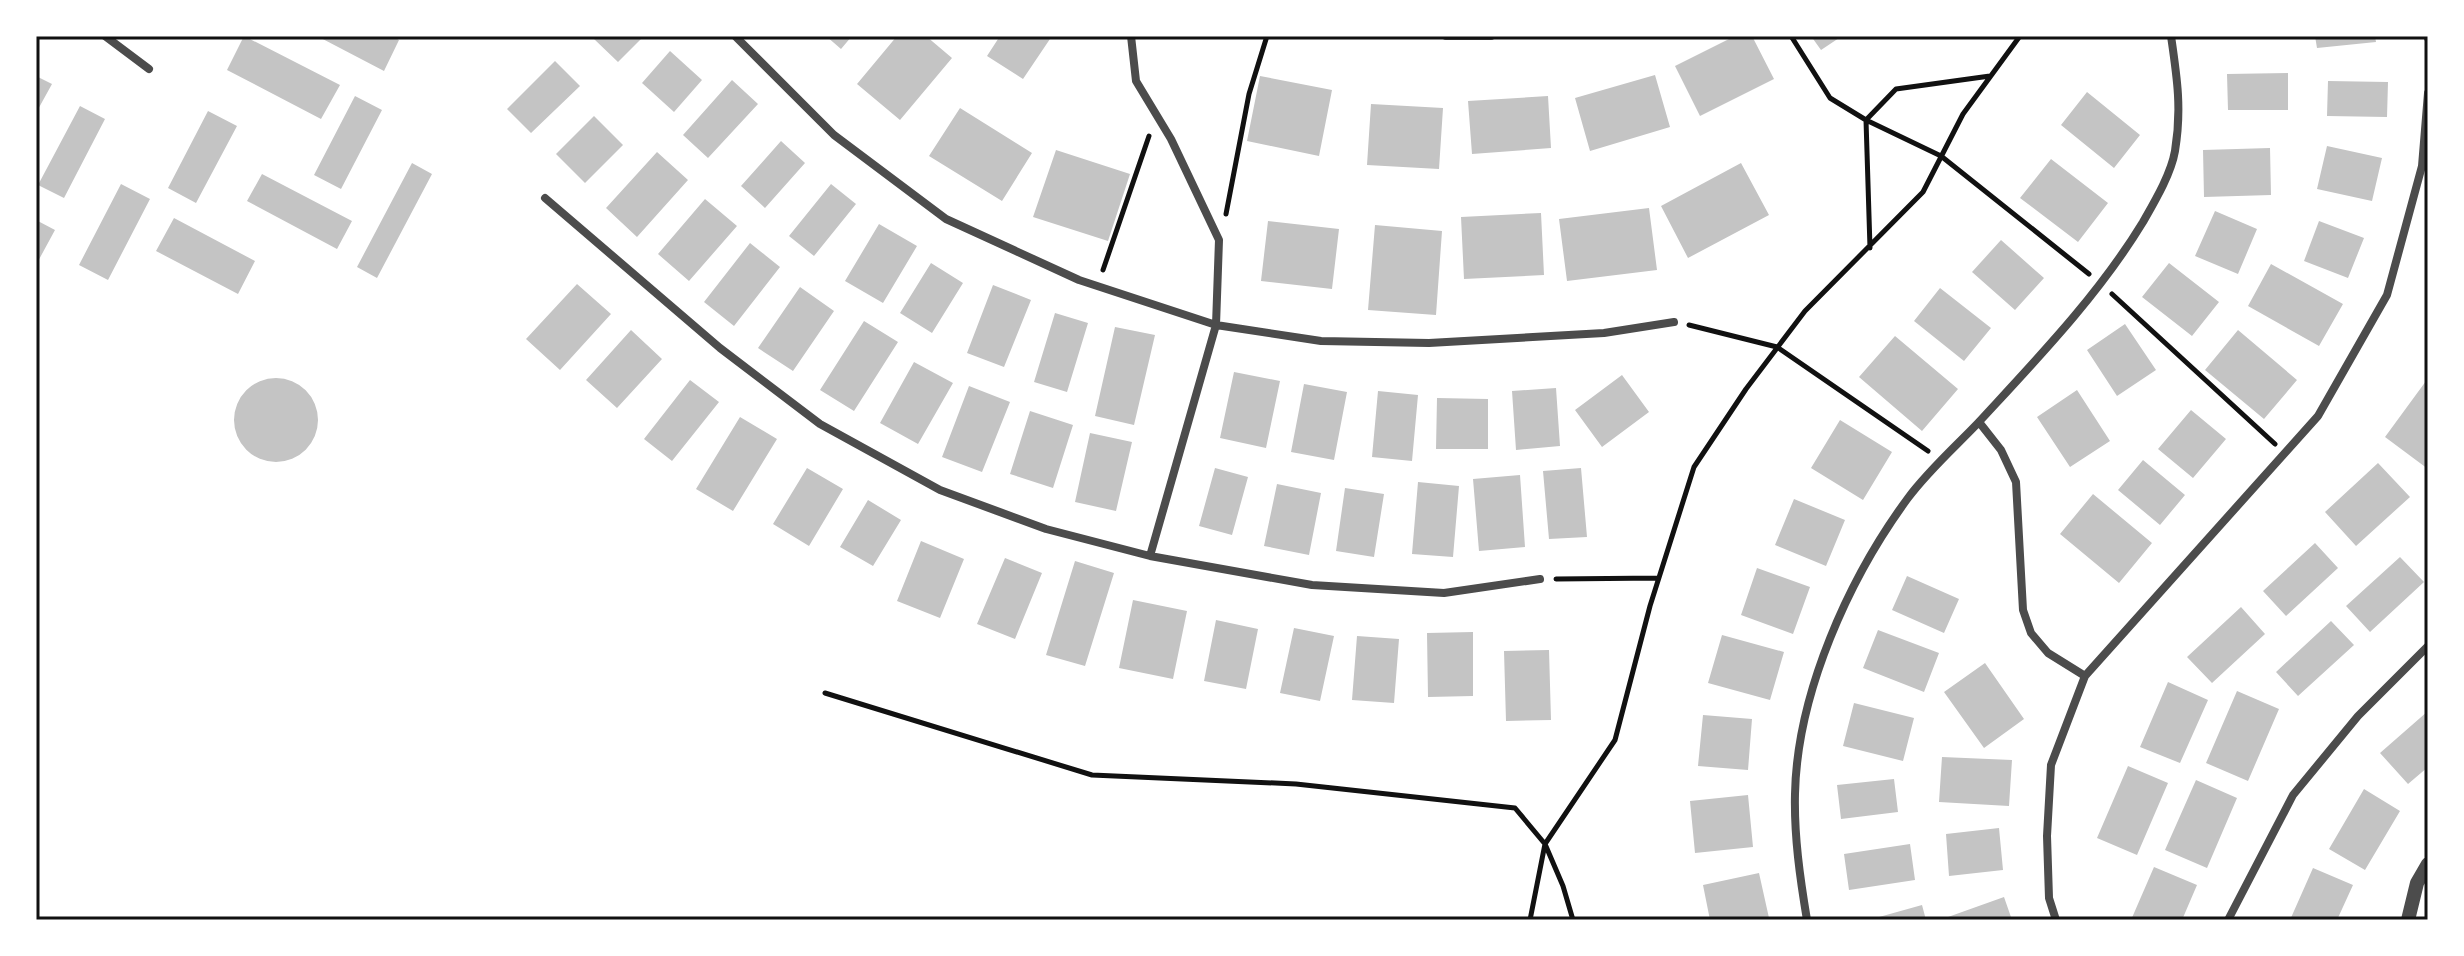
<svg xmlns="http://www.w3.org/2000/svg" width="2464" height="956" font-family="Arial,sans-serif">
	<rect width="100%" height="100%" fill="#fff"/>
	<path fill="#c4c4c4" d="M244,36L340,85L321,119L227,70Z
		M317,36H392L399,40L384,71Z
		M597,36H644L618,62L594,39Z
		M826,36H852L841,49Z
		M897,36H926L952,58L900,120L857,84Z
		M1000,36H1052L1023,79L987,56Z
		M1735,36H1752L1774,79L1700,116L1675,66Z
		M1811,36H1842L1821,50Z
		M2315,36H2375L2376,42L2317,48Z
		M670,51L702,80L674,112L642,83Z
		M555,61L580,86L531,133L507,109Z
		M2288,73V110H2228L2227,74Z
		M1655,75L1670,127L1590,151L1575,98Z
		M36,76L52,84L36,113Z
		M1260,76L1332,90L1319,156L1247,141Z
		M732,80L758,104L708,158L683,135Z
		M2328,81L2388,82L2387,117L2327,116Z
		M2087,92L2140,135L2114,168L2061,125Z
		M355,96L382,110L341,189L314,175Z
		M1548,96L1551,148L1472,154L1468,101Z
		M1371,104L1443,108L1439,169L1367,165Z
		M80,106L105,119L64,198L38,185Z
		M960,108L1032,153L1002,201L929,156Z
		M208,111L237,126L196,203L168,188Z
		M594,116L623,145L585,183L556,154Z
		M781,141L805,163L765,208L741,186Z
		M2327,146L2382,158L2372,201L2317,189Z
		M2270,148L2271,195L2204,197L2203,150Z
		M1056,150L1130,174L1108,241L1033,217Z
		M657,152L688,180L637,237L606,208Z
		M2051,159L2108,203L2078,242L2020,198Z
		M412,163L432,174L377,278L357,267Z
		M1741,163L1769,215L1688,258L1661,206Z
		M262,174L352,221L337,249L247,201Z
		M121,184L150,199L108,280L79,265Z
		M831,184L856,204L814,256L789,236Z
		M705,199L737,226L689,281L658,254Z
		M1649,208L1657,270L1567,281L1559,219Z
		M2215,211L2257,229L2238,274L2195,256Z
		M1541,213L1544,275L1464,279L1461,217Z
		M174,218L255,261L238,294L156,251Z
		M36,220L55,230L36,265Z
		M1268,221L1339,229L1332,289L1261,281Z
		M2319,221L2364,238L2348,278L2304,261Z
		M879,224L917,246L883,303L845,281Z
		M1375,225L1442,231L1436,315L1368,310Z
		M2001,240L2044,278L2015,310L1972,272Z
		M750,243L780,267L734,326L704,302Z
		M931,263L963,283L932,333L900,313Z
		M2169,263L2219,302L2192,336L2142,297Z
		M2271,264L2343,304L2319,346L2248,306Z
		M577,284L611,314L560,370L526,339Z
		M993,285L1031,300L1004,367L967,353Z
		M800,287L834,311L793,371L758,348Z
		M1940,288L1991,328L1964,361L1914,321Z
		M1055,313L1088,323L1067,392L1034,382Z
		M864,321L898,342L854,411L820,390Z
		M2125,324L2156,370L2117,396L2087,350Z
		M1115,327L1155,335L1134,425L1095,416Z
		M631,330L662,359L617,408L586,380Z
		M2238,330L2297,380L2264,419L2205,370Z
		M1895,336L1958,389L1922,431L1859,377Z
		M914,362L953,383L918,444L880,423Z
		M1234,372L1280,381L1266,448L1220,438Z
		M1622,375L1649,412L1602,447L1575,410Z
		M234 420a42 42 0 1 1 84 0a42 42 0 1 1-84 0Z
		M690,380L719,402L672,461L644,439Z
		M2426,381L2428,383V469L2385,437Z
		M1304,384L1347,392L1334,460L1291,452Z
		M969,386L1010,402L982,472L942,457Z
		M1556,388L1560,446L1516,450L1512,391Z
		M2077,390L2110,441L2070,467L2037,417Z
		M1378,391L1418,395L1412,461L1372,457Z
		M1437,398L1488,399V449H1436Z
		M2191,410L2226,439L2193,478L2158,449Z
		M1030,411L1073,425L1053,488L1010,474Z
		M740,417L777,439L733,511L696,489Z
		M1840,420L1892,452L1863,500L1811,468Z
		M1090,433L1132,442L1116,511L1075,502Z
		M2143,460L2185,495L2160,525L2118,490Z
		M2378,463L2410,497L2356,546L2325,512Z
		M807,468L843,489L809,546L773,524Z
		M1215,468L1248,477L1232,535L1199,526Z
		M1581,468L1587,537L1549,539L1543,471Z
		M1520,475L1525,547L1479,551L1473,479Z
		M1418,482L1459,486L1453,557L1412,554Z
		M1277,484L1321,493L1309,555L1264,546Z
		M1345,488L1384,494L1374,557L1336,551Z
		M2093,494L2152,543L2119,583L2060,534Z
		M1794,499L1845,520L1826,566L1775,545Z
		M868,500L901,520L873,566L840,547Z
		M921,541L964,559L940,618L897,601Z
		M2315,543L2338,568L2286,616L2263,591Z
		M2400,557L2424,582L2370,632L2346,606Z
		M1005,558L1042,573L1015,639L977,624Z
		M1075,561L1114,573L1085,666L1046,655Z
		M1757,568L1810,587L1793,634L1741,615Z
		M1907,576L1959,599L1944,633L1892,610Z
		M1133,600L1187,611L1173,679L1119,668Z
		M2241,607L2265,634L2212,683L2187,657Z
		M1216,620L1258,629L1246,689L1204,681Z
		M2331,621L2354,645L2298,696L2276,672Z
		M1294,628L1334,636L1320,701L1280,693Z
		M1878,630L1939,653L1924,692L1863,668Z
		M1473,632V696L1428,697L1427,633Z
		M1722,635L1784,652L1770,700L1708,683Z
		M1357,636L1399,639L1394,703L1352,700Z
		M1549,650L1551,720L1506,721L1504,651Z
		M1985,663L2024,719L1984,748L1944,692Z
		M2168,682L2208,700L2180,763L2140,747Z
		M2237,691L2279,709L2248,781L2206,763Z
		M1854,703L1914,718L1903,761L1843,746Z
		M2428,711V767L2408,784L2380,753Z
		M1703,715L1752,719L1748,770L1698,766Z
		M1942,757L2012,760L2009,806L1939,802Z
		M2128,766L2168,783L2137,855L2097,838Z
		M1894,779L1898,812L1841,819L1837,785Z
		M2196,780L2237,798L2207,868L2165,850Z
		M2364,789L2400,811L2365,870L2329,849Z
		M1748,795L1753,847L1695,853L1690,801Z
		M1999,828L2003,870L1949,876L1946,834Z
		M1910,844L1915,880L1849,890L1844,854Z
		M2154,867L2197,885L2182,920H2131Z
		M2313,868L2353,885L2337,920H2290Z
		M1759,873L1769,918L1710,920L1703,885Z
		M2004,897L2012,920H1949L1948,917Z
		M1922,905L1926,920H1872V919Z"/>
	<g fill="none" stroke-linecap="round" stroke-linejoin="round">
		<path stroke="#111" stroke-width="5" d="M1791,36L1830,98L1866,120L1941,156L2089,274
			M1226,214L1249,94L1267,36
			M1870,248L1866,120L1896,89L1990,76
			M1103,270L1149,136
			M2112,294L2275,444
			M1689,325L1777,347L1928,451
			M1556,579L1659,578
			M825,693L1092,775L1296,784L1515,808L1545,844L1563,886L1573,920
			M1530,920L1545,844L1615,740L1650,606L1694,467L1746,389L1805,311L1923,192L1963,114L2020,36"/>
		<path stroke="#4c4c4c" stroke-width="8" d="M105,36L149,69
			M735,36L834,135L946,219L1079,280L1216,325L1321,341L1429,343L1604,333L1674,322
			M1131,36L1136,81L1171,139L1219,240L1216,325L1150,556
			M1446,36H1491
			M2428,36V38
			M545,198L720,348L820,424L940,490L1046,529L1150,556L1312,585L1444,593L1540,579
			M1979,422L2001,450L2016,482L2023,610L2031,633L2048,653L2085,676
			M1807,920C1800,878 1794,836 1795,794C1797,693 1849,578 1908,498C1928,471 1955,447 1978,423C2036,360 2098,296 2143,222C2155,201 2171,174 2175,151C2182,109 2177,77 2171,36
			M2056,920L2049,898L2047,836L2051,765L2085,676L2318,416L2387,295L2422,166L2428,93
			M2228,920L2293,795L2358,716L2428,646"/>
		<path stroke="#4c4c4c" stroke-width="14" d="M2408,920L2417,883L2428,864"/>
	</g>
	<rect width="2464" height="956" fill="none" stroke="#ffffff" stroke-width="76"/>
	<rect x="38" y="38" width="2388" height="880" fill="none" stroke="#111" stroke-width="3"/>
</svg>
